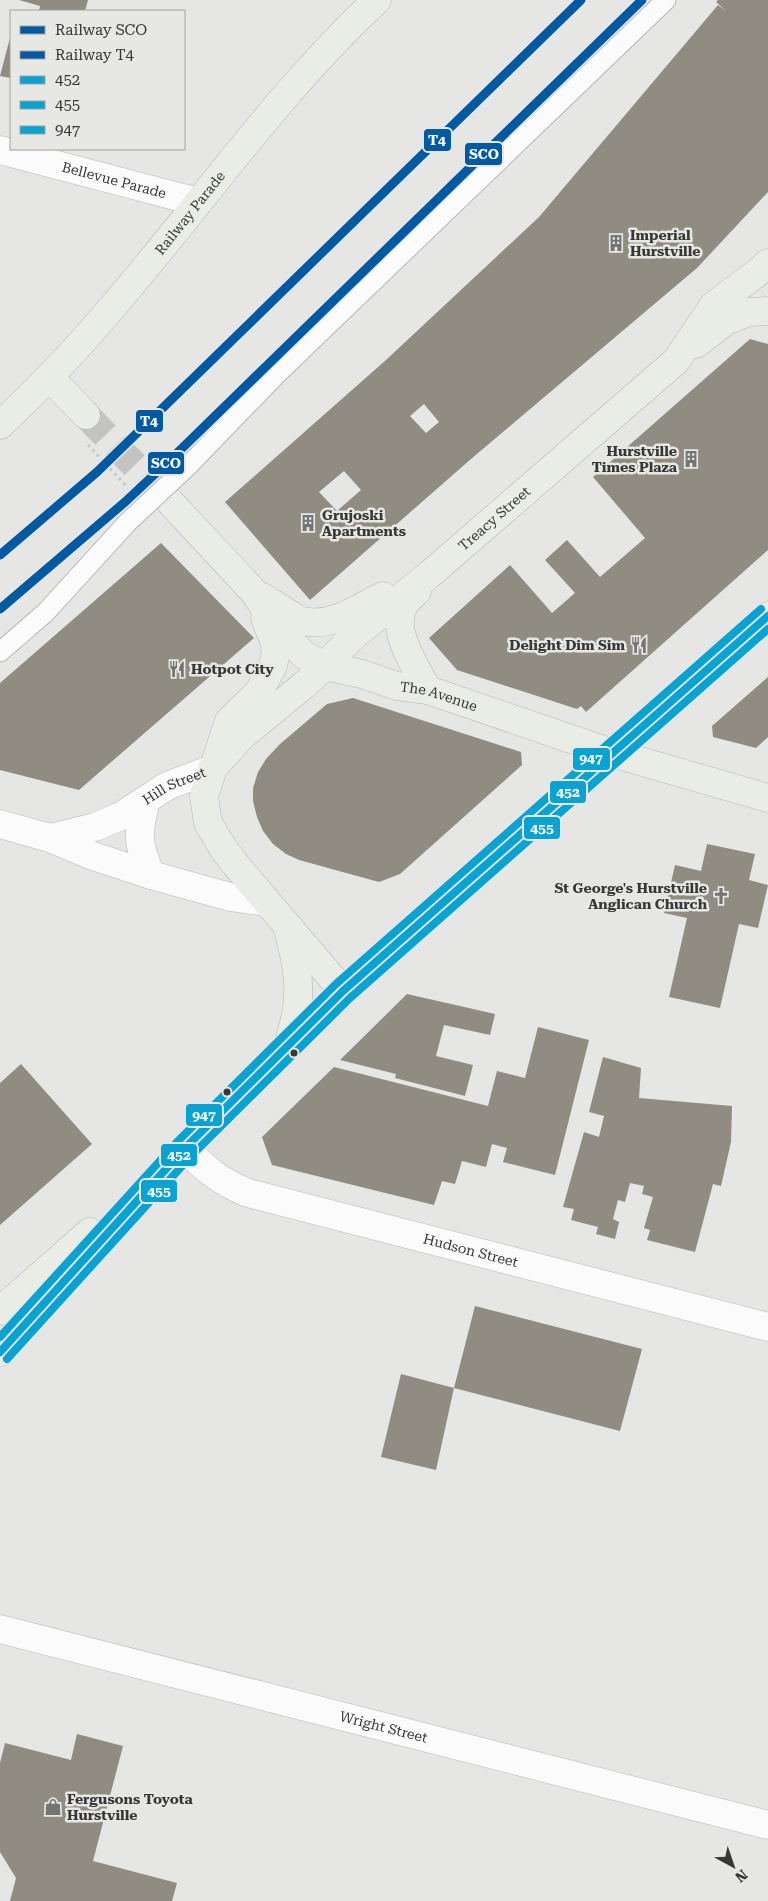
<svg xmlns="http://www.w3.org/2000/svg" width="768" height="1901" font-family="'Roboto Serif',serif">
	<rect width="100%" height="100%" fill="#e6e6e4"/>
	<path fill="#918c82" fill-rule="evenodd" d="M19,0H88L85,11H39L40,6Z
		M718,0H768V192L697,268L471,459L310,600L225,502L386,360L539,217L718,5L726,11L716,2ZM424,404L439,422L426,433L410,416ZM344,471L361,490L337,511L319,492Z
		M11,34V78L0,76Z
		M750,339L768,344V550L586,712L581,706L577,709L457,670L429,638L510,565L552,613L575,593L545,560L567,540L600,577L645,538L593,477Z
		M161,543L254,638L79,790L0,770V683Z
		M768,677V737L756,748L713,737L712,726Z
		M353,698L521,752L522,765L400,874L379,882L299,860L286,854L273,844L263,831L257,817L253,801V788L258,772L266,759L280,744L327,704Z
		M707,844L755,854L749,880L768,885L758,928L739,924L720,1008L669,997L687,918L664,913L675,865L701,871Z
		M407,994L495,1014L490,1035L444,1025L436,1056L473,1065L465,1096L395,1078L396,1074L340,1060Z
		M538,1027L589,1040L555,1175L503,1162L507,1148L492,1144L486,1167L462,1161L455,1184L442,1181L434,1205L272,1165L262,1137L334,1067L488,1106L497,1071L525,1078Z
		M603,1057L641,1068L639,1098L732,1106L731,1142L721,1186L713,1184L695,1252L647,1240L650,1230L644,1228L653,1197L642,1194L644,1186L630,1183L625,1202L618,1200L613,1219L619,1222L615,1239L596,1234L598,1227L571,1220L574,1209L563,1207L584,1132L599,1137L604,1116L589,1112Z
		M21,1064L92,1144L0,1225V1083Z
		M475,1306L642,1349L620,1431L454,1388L436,1470L381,1457L401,1374L454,1388Z
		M77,1734L123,1746L93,1861L177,1883L172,1901H10L16,1878L0,1852V1763L5,1743L71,1760Z"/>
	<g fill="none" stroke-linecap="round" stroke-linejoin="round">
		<path stroke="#c3c3c1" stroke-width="28" stroke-dasharray="28 14" stroke-linecap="butt" d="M86,415L171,503"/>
		<g stroke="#b6b6b5" stroke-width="21">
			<path id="lane" d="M189,465L276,375L666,0
				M0,652L46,612L128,522"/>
		</g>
		<g stroke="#b6b6b5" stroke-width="29">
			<g id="street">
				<path id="s1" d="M0,150L198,202"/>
				<path d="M146,801C137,835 137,842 151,875"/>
				<path d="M0,824L50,838L93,856L151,875L230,897L267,902"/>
				<path id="s2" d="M50,838L95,827L121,816L167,786L212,769"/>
				<path id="s3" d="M185,1148C206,1170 219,1181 248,1193L768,1327"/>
				<path id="s4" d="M0,1629L768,1825"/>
			</g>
		</g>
		<g stroke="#b6b6b5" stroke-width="29">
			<g id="secondary">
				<path d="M696,344L726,321L748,312L768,311"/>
				<path d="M49,377L86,415"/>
				<path id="s5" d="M0,425C41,387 79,347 115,304C202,203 279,91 377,0"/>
				<path id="s6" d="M171,503L254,592L275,623L290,641L304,655L325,666L362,674L397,686L428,690L612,753L768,798"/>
				<path d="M417,591C412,596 404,603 402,609C392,633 417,670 428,690"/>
				<path d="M262,597C270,601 296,619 302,621C333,628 357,608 383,596"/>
				<path d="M265,618L273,638L276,651L273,666L258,693L229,721L204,796L208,823L223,848L235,864L343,991"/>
				<path id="s7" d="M212,769L242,736L304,685L325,666L351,638L430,574L676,361L713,306L761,270L768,263"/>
				<path d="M288,1045C291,1033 296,1020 297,1007C301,981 295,956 288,930"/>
				<path d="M0,1311L90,1232"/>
				<path d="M0,1352L185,1148L343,991L768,616"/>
			</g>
		</g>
		<path stroke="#c6c6c4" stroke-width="3" stroke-dasharray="2.5 4" stroke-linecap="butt" d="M88,445L128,488"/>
		<use href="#lane" stroke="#fbfbfb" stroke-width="19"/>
		<use href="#street" stroke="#fbfbfb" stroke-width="28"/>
		<use href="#secondary" stroke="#eaece6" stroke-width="28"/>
		<g stroke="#b6b6b5" stroke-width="21" stroke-linecap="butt">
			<path id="lane-bridge" d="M128,522L189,465"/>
		</g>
		<use href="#lane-bridge" stroke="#fbfbfb" stroke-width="19"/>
		<g stroke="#e7e7e3" stroke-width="11">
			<path id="bus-1" d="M0,1352L185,1148L343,991L768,616"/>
		</g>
		<g stroke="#e7e7e3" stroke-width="11">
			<path id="bus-2" d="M7,1359L192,1155L350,998L768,629"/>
		</g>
		<g stroke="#e7e7e3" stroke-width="11">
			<path id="bus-3" d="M0,1337L178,1141L336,984L761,609"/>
		</g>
		<use href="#bus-1" stroke="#08a2d3" stroke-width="8"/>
		<use href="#bus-2" stroke="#08a2d3" stroke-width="8"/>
		<use href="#bus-3" stroke="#08a2d3" stroke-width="8"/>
		<g stroke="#e7e7e3" stroke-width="12">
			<path id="rail-1" d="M0,609L125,502L172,458L642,0"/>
		</g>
		<g stroke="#e7e7e3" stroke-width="12">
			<path id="rail-2" d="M0,555L97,472L581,0"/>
		</g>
		<use href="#rail-1" stroke="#005aa3" stroke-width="9"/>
		<use href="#rail-2" stroke="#005aa3" stroke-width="9"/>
	</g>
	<defs>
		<g id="building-bare" transform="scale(1.35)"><path d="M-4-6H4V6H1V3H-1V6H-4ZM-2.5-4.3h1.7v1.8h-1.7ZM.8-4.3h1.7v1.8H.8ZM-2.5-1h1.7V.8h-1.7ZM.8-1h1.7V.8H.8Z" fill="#747473" stroke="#e7e7e3" stroke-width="2.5" paint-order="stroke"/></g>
		<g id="restaurant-bare" transform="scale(1.35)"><path d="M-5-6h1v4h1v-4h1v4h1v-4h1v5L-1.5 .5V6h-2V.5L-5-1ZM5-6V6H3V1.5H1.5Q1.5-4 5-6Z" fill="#747473" stroke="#e7e7e3" stroke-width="2.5" paint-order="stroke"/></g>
		<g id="church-bare" transform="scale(1.35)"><path d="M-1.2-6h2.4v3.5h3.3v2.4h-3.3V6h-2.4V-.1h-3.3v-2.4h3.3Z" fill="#747473" stroke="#e7e7e3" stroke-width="2.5" paint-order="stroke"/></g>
		<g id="shop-bare" transform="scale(1.35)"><path d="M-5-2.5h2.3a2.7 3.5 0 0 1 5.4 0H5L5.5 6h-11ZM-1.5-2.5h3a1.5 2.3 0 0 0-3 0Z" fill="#747473" stroke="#e7e7e3" stroke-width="2.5" paint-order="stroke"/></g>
	</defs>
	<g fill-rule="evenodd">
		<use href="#building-bare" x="616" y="243"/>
		<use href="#building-bare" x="691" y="459"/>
		<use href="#building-bare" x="308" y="523"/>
		<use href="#restaurant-bare" x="639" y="645"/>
		<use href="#restaurant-bare" x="177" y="669"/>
		<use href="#church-bare" x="721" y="896"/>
		<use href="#shop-bare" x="53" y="1807"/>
	</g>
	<g fill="#373736" stroke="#e7e7e3" stroke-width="2">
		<circle cx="294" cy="1053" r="4.5"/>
		<circle cx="227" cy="1092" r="4.5"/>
	</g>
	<g text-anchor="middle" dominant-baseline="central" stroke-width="5" stroke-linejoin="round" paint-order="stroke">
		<g font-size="14" fill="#373736" stroke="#e7e7e3">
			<text stroke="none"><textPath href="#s1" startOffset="118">Bellevue Parade</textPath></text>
			<text stroke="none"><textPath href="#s5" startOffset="285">Railway Parade</textPath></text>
			<text stroke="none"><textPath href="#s7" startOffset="378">Treacy Street</textPath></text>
			<text stroke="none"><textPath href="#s6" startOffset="344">The Avenue</textPath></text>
			<text stroke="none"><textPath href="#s2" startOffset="136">Hill Street</textPath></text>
			<text stroke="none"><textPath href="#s3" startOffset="308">Hudson Street</textPath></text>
			<text stroke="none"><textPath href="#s4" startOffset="396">Wright Street</textPath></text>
		</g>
		<g font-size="14" font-weight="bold" fill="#373736" stroke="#e7e7e3" text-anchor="start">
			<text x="630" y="235">Imperial<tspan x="630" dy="16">Hurstville</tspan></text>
			<text x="677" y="451" text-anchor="end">Hurstville<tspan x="677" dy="16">Times Plaza</tspan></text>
			<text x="322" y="515">Grujoski<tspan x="322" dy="16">Apartments</tspan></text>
			<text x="625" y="645" text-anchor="end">Delight Dim Sim</text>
			<text x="191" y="669">Hotpot City</text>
			<text x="707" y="888" text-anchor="end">St George's Hurstville<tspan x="707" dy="16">Anglican Church</tspan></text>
			<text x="67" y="1799">Fergusons Toyota<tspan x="67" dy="16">Hurstville</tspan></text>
		</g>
	</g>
	<g stroke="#e7e7e3" stroke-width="2">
		<rect x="423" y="128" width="29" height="24" rx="5" fill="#005aa3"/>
		<rect x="464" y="142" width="39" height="24" rx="5" fill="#005aa3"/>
		<rect x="135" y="409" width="29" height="24" rx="5" fill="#005aa3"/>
		<rect x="147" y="451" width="38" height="24" rx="5" fill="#005aa3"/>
		<rect x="572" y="747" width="39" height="24" rx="5" fill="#08a2d3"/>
		<rect x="549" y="780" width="38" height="24" rx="5" fill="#08a2d3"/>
		<rect x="523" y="816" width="38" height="24" rx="5" fill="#08a2d3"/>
		<rect x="185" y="1103" width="38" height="24" rx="5" fill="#08a2d3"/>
		<rect x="160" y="1143" width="38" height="24" rx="5" fill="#08a2d3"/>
		<rect x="140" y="1179" width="38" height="24" rx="5" fill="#08a2d3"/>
	</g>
	<g font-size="14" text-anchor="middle" font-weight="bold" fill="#fff">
		<text x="437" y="145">T4</text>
		<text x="484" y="159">SCO</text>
		<text x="149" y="426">T4</text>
		<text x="166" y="468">SCO</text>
		<text x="591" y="763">947</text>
		<text x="568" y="797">452</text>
		<text x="542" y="833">455</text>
		<text x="204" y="1120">947</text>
		<text x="179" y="1160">452</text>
		<text x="159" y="1196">455</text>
	</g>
	<rect x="10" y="10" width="175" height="140" fill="#e7e7e3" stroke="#a1a19e"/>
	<rect x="20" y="26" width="25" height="8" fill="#005aa3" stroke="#a1a19e"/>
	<text x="55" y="35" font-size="15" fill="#373736">Railway SCO</text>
	<rect x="20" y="51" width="25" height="8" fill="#005aa3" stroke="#a1a19e"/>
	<text x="55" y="60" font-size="15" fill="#373736">Railway T4</text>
	<rect x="20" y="76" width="25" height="8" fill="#08a2d3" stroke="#a1a19e"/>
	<text x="55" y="85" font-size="15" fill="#373736">452</text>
	<rect x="20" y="101" width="25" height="8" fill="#08a2d3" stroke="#a1a19e"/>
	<text x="55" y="110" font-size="15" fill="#373736">455</text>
	<rect x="20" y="126" width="25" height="8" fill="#08a2d3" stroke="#a1a19e"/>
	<text x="55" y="135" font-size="15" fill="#373736">947</text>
	<g transform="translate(733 1866) rotate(140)" stroke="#e7e7e3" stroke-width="4" paint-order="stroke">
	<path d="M0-4L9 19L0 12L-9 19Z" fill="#373736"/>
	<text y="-8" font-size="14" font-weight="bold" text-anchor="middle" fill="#373736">N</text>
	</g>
</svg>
